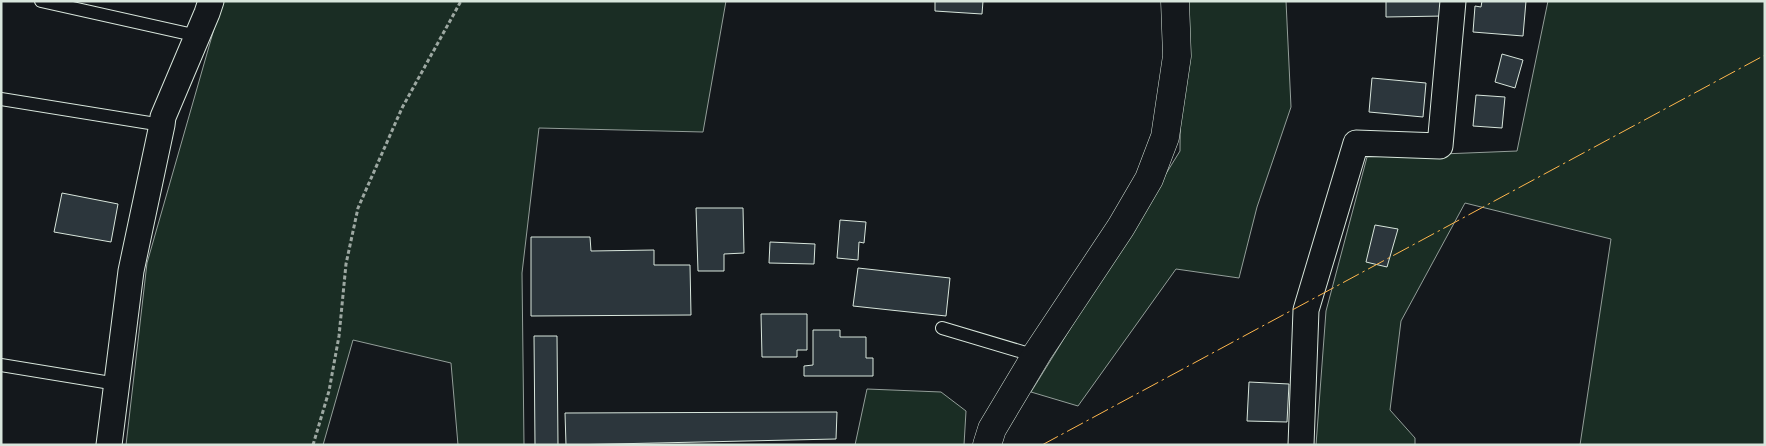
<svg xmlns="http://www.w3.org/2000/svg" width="1766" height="446" font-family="'Archivo Narrow',sans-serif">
	<rect width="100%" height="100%" fill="#14181c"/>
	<path fill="#1a2d24" stroke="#939e99" d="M222,1H726L703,132L539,128L522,273L524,445H458L451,363L353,340L323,445H126L147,263Z
		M1181,1H1286L1291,107L1257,207L1239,278L1176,269L1078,406L1031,392L1180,151Z
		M1548,1H1765V445H1580L1611,239L1465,203L1401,321L1390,410L1415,438V445H1316L1326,311L1367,157L1517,151Z
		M867,389L941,392L966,411L964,445H855Z"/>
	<path fill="#2c363c" stroke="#d8e6dc" d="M935,1H983L982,14L935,11Z
		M1386,1H1445L1444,16L1386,17Z
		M1482,1H1526L1523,36L1473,32L1475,6L1481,7Z
		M1502,54L1523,60L1515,88L1495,82Z
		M1372,78L1426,83L1423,117L1369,112Z
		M1476,95L1505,97L1502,128L1473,126Z
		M62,193L118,204L111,242L54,232Z
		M696,208H743L744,253L724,254V271H698Z
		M840,220L866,222L864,243L859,242L858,260L837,258Z
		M1375,225L1398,229L1387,267L1366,262Z
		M531,237H590L591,251L654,250V265H690L691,315L531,316Z
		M770,242L815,244L814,264L769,263Z
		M858,268L950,278L946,316L853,306Z
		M761,314H807V350H797V357H762Z
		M813,330H840V337H866V358H873V376H804V366L813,365Z
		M534,336H557L558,445H535Z
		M1249,382L1289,384L1287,422L1247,421Z
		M837,412L836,439L566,445L565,413Z"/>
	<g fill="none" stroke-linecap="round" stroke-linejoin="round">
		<g stroke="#d8e6dc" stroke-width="14">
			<path id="lane" d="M41,1L198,36
				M1,99L162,125
				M942,328L1036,356
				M1,365L117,384"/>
		</g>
		<g stroke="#d8e6dc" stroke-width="27">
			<path id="street" d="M109,445L131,271L162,125L163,117L207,13L211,1
				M1301,445L1306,310L1356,143L1440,146L1453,1"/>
		</g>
		<g stroke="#d8e6dc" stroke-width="29">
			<path id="secondary" d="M987,445L992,429L1038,352L1121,227L1149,179L1165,137L1177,56L1175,1"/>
		</g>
		<path stroke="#9da8a2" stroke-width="3" stroke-dasharray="4 2.5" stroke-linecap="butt" d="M313,445L329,391L339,336L346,264L358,208L402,108L461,1"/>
		<use href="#lane" stroke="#14181c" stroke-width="12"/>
		<use href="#street" stroke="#14181c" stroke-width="25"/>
		<use href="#secondary" stroke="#14181c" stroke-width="28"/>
		<path stroke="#ffb74d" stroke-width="1" stroke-dasharray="18 4 2.5 4" stroke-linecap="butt" d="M1042,445L1765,55"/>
	</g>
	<rect width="1766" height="446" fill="none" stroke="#d8e6dc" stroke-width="5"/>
</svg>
